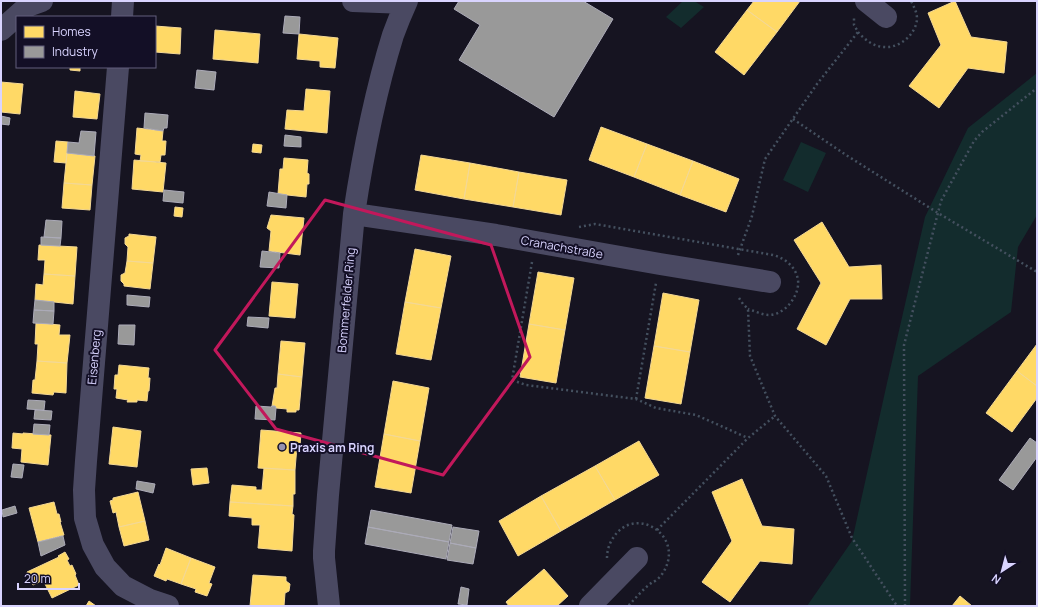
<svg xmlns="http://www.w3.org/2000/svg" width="1038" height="607" font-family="Manrope,sans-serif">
	<rect width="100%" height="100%" fill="#161421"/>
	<path fill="#132c2d" d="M683,1H694L704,7L681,28L666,17Z
		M1037,73V215L1018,247L1011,312L918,376L910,606H807L852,541L887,383L925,217L968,128Z
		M801,142L826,153L808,192L783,180Z"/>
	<path fill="#ffd966" stroke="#f4d894" d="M754,1H800L777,32L747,10Z
		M955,1L971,37L1007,42L1004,73L968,68L939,108L909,86L941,45L928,13Z
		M747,10L777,32L744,75L715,52Z
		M155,26L181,28L180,54L155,52Z
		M215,30L260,34L258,63L213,59Z
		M299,34L338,38L335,68L320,67V61L297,59Z
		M70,67H80V71L70,70Z
		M1,82L23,84L20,114L1,112Z
		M306,89L330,91L327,133L285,129L287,110L304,111Z
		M75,91L100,94L97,119L73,117Z
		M601,127L647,144L634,177L589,160Z
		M137,128L163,131L162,141H166L165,155H161L160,162L140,161L141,155L135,154Z
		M56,141L68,142L66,163L54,162Z
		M253,144L262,145L261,153L252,152Z
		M647,144L693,161L680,195L634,177Z
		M67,153L95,156L92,185L64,183Z
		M421,155L470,163L464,199L415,190Z
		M284,158L308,160L307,173L309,174V184H307L306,197L278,194L280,169H283Z
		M134,160L166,163L163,192L132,189Z
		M693,161L739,179L726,212L680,195Z
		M470,163L519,172L513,207L464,199Z
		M519,172L567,180L561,215L513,207Z
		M64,183L92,185L90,210L62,208Z
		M175,207L183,208L182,217L174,216Z
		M271,215L304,218L300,255L269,251L271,231L267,228Z
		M822,222L849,267L881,265L882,299H850L826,345L797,329L821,283L794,240Z
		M129,234L156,237L153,263L127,261L128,247L125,244V238L129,236Z
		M39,245L77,247L75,276L44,274L45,260H38Z
		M415,249L451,256L441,308L405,302Z
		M127,261L153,263L150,289L124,286V284L121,281V275L125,273Z
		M538,272L574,278L565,330L529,324Z
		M44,274L75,276L73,304L35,300L36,284L43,285Z
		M272,282L298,284L295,318L269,316Z
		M663,293L699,300L690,352L654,346Z
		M405,302L441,308L431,360L396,354Z
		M36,323L60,325L59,335H70L67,363L37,361L38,344H35Z
		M529,324L565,330L556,383L520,377Z
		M281,341L305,343L302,377L278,374Z
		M1037,344V386L1017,371Z
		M654,346L690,352L681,404L645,398Z
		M37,361L67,363L66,393L54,392L53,395L32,393L33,380H35Z
		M119,365L149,368L148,378H150L149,391H148L147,401L137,400V402H127L128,400L116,398L117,389H114L115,375H118Z
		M1017,371L1037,386V398L1012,432L986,413Z
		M278,374L302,377L299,410H296V412H287V409L276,408L275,406H272L275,388H277Z
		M393,381L429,388L420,441L384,434Z
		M113,427L141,431L137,467L109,464Z
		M261,430L301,433L300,446H297L295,470L258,468Z
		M13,433L23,434V433L51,435L48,465L21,462L22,449L12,448Z
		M384,434L420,441L411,493L375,487Z
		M639,441L659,475L615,500L595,466Z
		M595,466L615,500L561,531L541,496Z
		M207,468L209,483L193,485L191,469Z
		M264,468L295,470V494H293V506L230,502L232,485L256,487V490H262Z
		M742,479L762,526L794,529L792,564L760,561L730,602L702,582L732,541L712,492Z
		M138,492L145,521L119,527L116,512L113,513L110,501L113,500V498Z
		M541,496L561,531L518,556L499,521Z
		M54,502L57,514H59L61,522H60L64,535L38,542L29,508Z
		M230,502L293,506L292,514L294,515L292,551L258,548L260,525H252V518L229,516Z
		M145,521L149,540L124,546L119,527Z
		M166,548L191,558L181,584L167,579L166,581L154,576L159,564L160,565Z
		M65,552L69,559L67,560L70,566L72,565L76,574L75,575L79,585L52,598L43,580L33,585L27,572L59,557L58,556Z
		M191,558L215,567L209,583L212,584L207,596L195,592L196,589L181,584Z
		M544,569L568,596L557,606H509L506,602Z
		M253,575L286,577V581L290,584L289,591L285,593L284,606H250Z
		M960,596L972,606H952Z
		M89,601L96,606H86Z"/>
	<path fill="#999" stroke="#acabb8" d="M459,1H583L613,19L554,117L459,60L480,25L454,9Z
		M285,16L300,17L299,34L283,33Z
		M197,70L216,72L214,90L195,88Z
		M145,113L168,115L167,128H164L163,131L144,128Z
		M1,116L10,118L9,125L1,124Z
		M81,131L96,132L94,156L67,153L68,142L79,143Z
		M285,135L301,137V147L284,146Z
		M164,190L184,192L183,203L163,201Z
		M269,192L287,195L286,208L267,206Z
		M46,220L62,221L61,238L44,237Z
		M41,237L61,238L60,246L41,245Z
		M262,251L280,253L279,268L260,267Z
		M127,295L150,297L149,307L127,305Z
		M35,300L54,302V311L34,310Z
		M34,310L54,311L53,324L33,323Z
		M248,317L269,318L268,328L247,326Z
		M119,325H135L134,345L118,344Z
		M28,400L45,401L44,410L27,409Z
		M256,406L271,407L272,406H275L276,408L275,420L255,419Z
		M35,410L52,411L51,420L34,419Z
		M34,424L50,425L49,435L33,434Z
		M1030,438L1037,443V457L1013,490L999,480Z
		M13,464L24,465L22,478L11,477Z
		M137,481L155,484L153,493L136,489Z
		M15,506L17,513L3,517L2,510Z
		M371,510L452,525L449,542L368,527Z
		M368,527L449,542L446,559L365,544Z
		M453,527L479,531L476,548L450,543Z
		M63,536L65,545L41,556L38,542Z
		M450,543L476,548L473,564L447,560Z
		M461,587L469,589L467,605L458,604Z"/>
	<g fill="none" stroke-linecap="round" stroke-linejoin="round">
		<path stroke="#44505f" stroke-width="2.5" stroke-dasharray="2 3" stroke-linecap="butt" d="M858,32C865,40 874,47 885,47C900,48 916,34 917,19C917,12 914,7 911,1
			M793,119L846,155L938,213L1037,272
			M579,227L595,224L773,255C785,258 796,267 798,280C800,295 785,315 769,315C762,315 755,311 748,309
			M738,255L752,216L765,159L817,84L858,32L854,25V18
			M532,262L512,380L526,385L636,399L656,408L696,415L748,438
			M739,298L743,304L748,309L750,356L775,416L826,476L852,538L897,606
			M636,399L656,283
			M657,530L748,438L775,416
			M607,558C607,551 609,544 613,538C634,505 681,533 666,567C664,572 660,578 655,581C652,583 653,581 650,584C642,590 635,599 628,606
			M905,606L904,345L941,201L974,141L982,132L1037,88"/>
		<path stroke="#4a4962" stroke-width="22" d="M353,1L406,3
			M866,1L886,17
			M122,17L123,1
			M1,30L28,6L42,1
			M118,67L86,461L84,490L85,518L93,545L105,567L123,586L150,600L168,606
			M354,214L395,220L496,235L660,264L770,282
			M329,606L324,558V551L328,495L354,214C363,154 375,93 393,35C397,24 402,12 407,1
			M590,606L637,558"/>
	</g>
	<path fill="none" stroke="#c2185b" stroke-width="3" stroke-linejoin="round" d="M325,200L491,245L530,357L443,475L276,429L215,350Z"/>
	<circle fill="#9591b1" stroke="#130f26" stroke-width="1.5" cx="282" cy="447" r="4"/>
	<g text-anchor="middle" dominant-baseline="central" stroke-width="4" stroke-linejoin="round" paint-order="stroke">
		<g font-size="12" fill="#d9d4ff" stroke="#130f26">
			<text transform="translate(562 247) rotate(10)">Cranachstraße</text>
			<text transform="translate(346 300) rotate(-85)">Bommerfelder Ring</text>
			<text transform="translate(94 357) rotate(-85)">Eisenberg</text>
		</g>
		<g font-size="12" font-weight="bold" fill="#d9d4ff" stroke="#130f26" text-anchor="start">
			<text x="290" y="447">Praxis am Ring</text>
		</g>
	</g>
	<rect width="1038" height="607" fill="none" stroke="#d9d4ff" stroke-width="4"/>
	<rect x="16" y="16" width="140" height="52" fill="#130f26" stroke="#625e7d"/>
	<rect x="24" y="26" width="20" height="12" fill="#ffd966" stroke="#625e7d"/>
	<text x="52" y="36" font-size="12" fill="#d9d4ff">Homes</text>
	<rect x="24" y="46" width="20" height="12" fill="#999999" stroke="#625e7d"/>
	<text x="52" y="56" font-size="12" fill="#d9d4ff">Industry</text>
	<g transform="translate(1002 571) rotate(216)" stroke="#130f26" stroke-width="3" paint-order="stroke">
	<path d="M0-3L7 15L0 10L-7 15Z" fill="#d9d4ff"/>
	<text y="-6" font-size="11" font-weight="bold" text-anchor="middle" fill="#d9d4ff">N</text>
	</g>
	<path d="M18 583v6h61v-6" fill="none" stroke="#d9d4ff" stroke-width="2"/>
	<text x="24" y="583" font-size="12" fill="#d9d4ff" stroke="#130f26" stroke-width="3" paint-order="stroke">20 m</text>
</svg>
